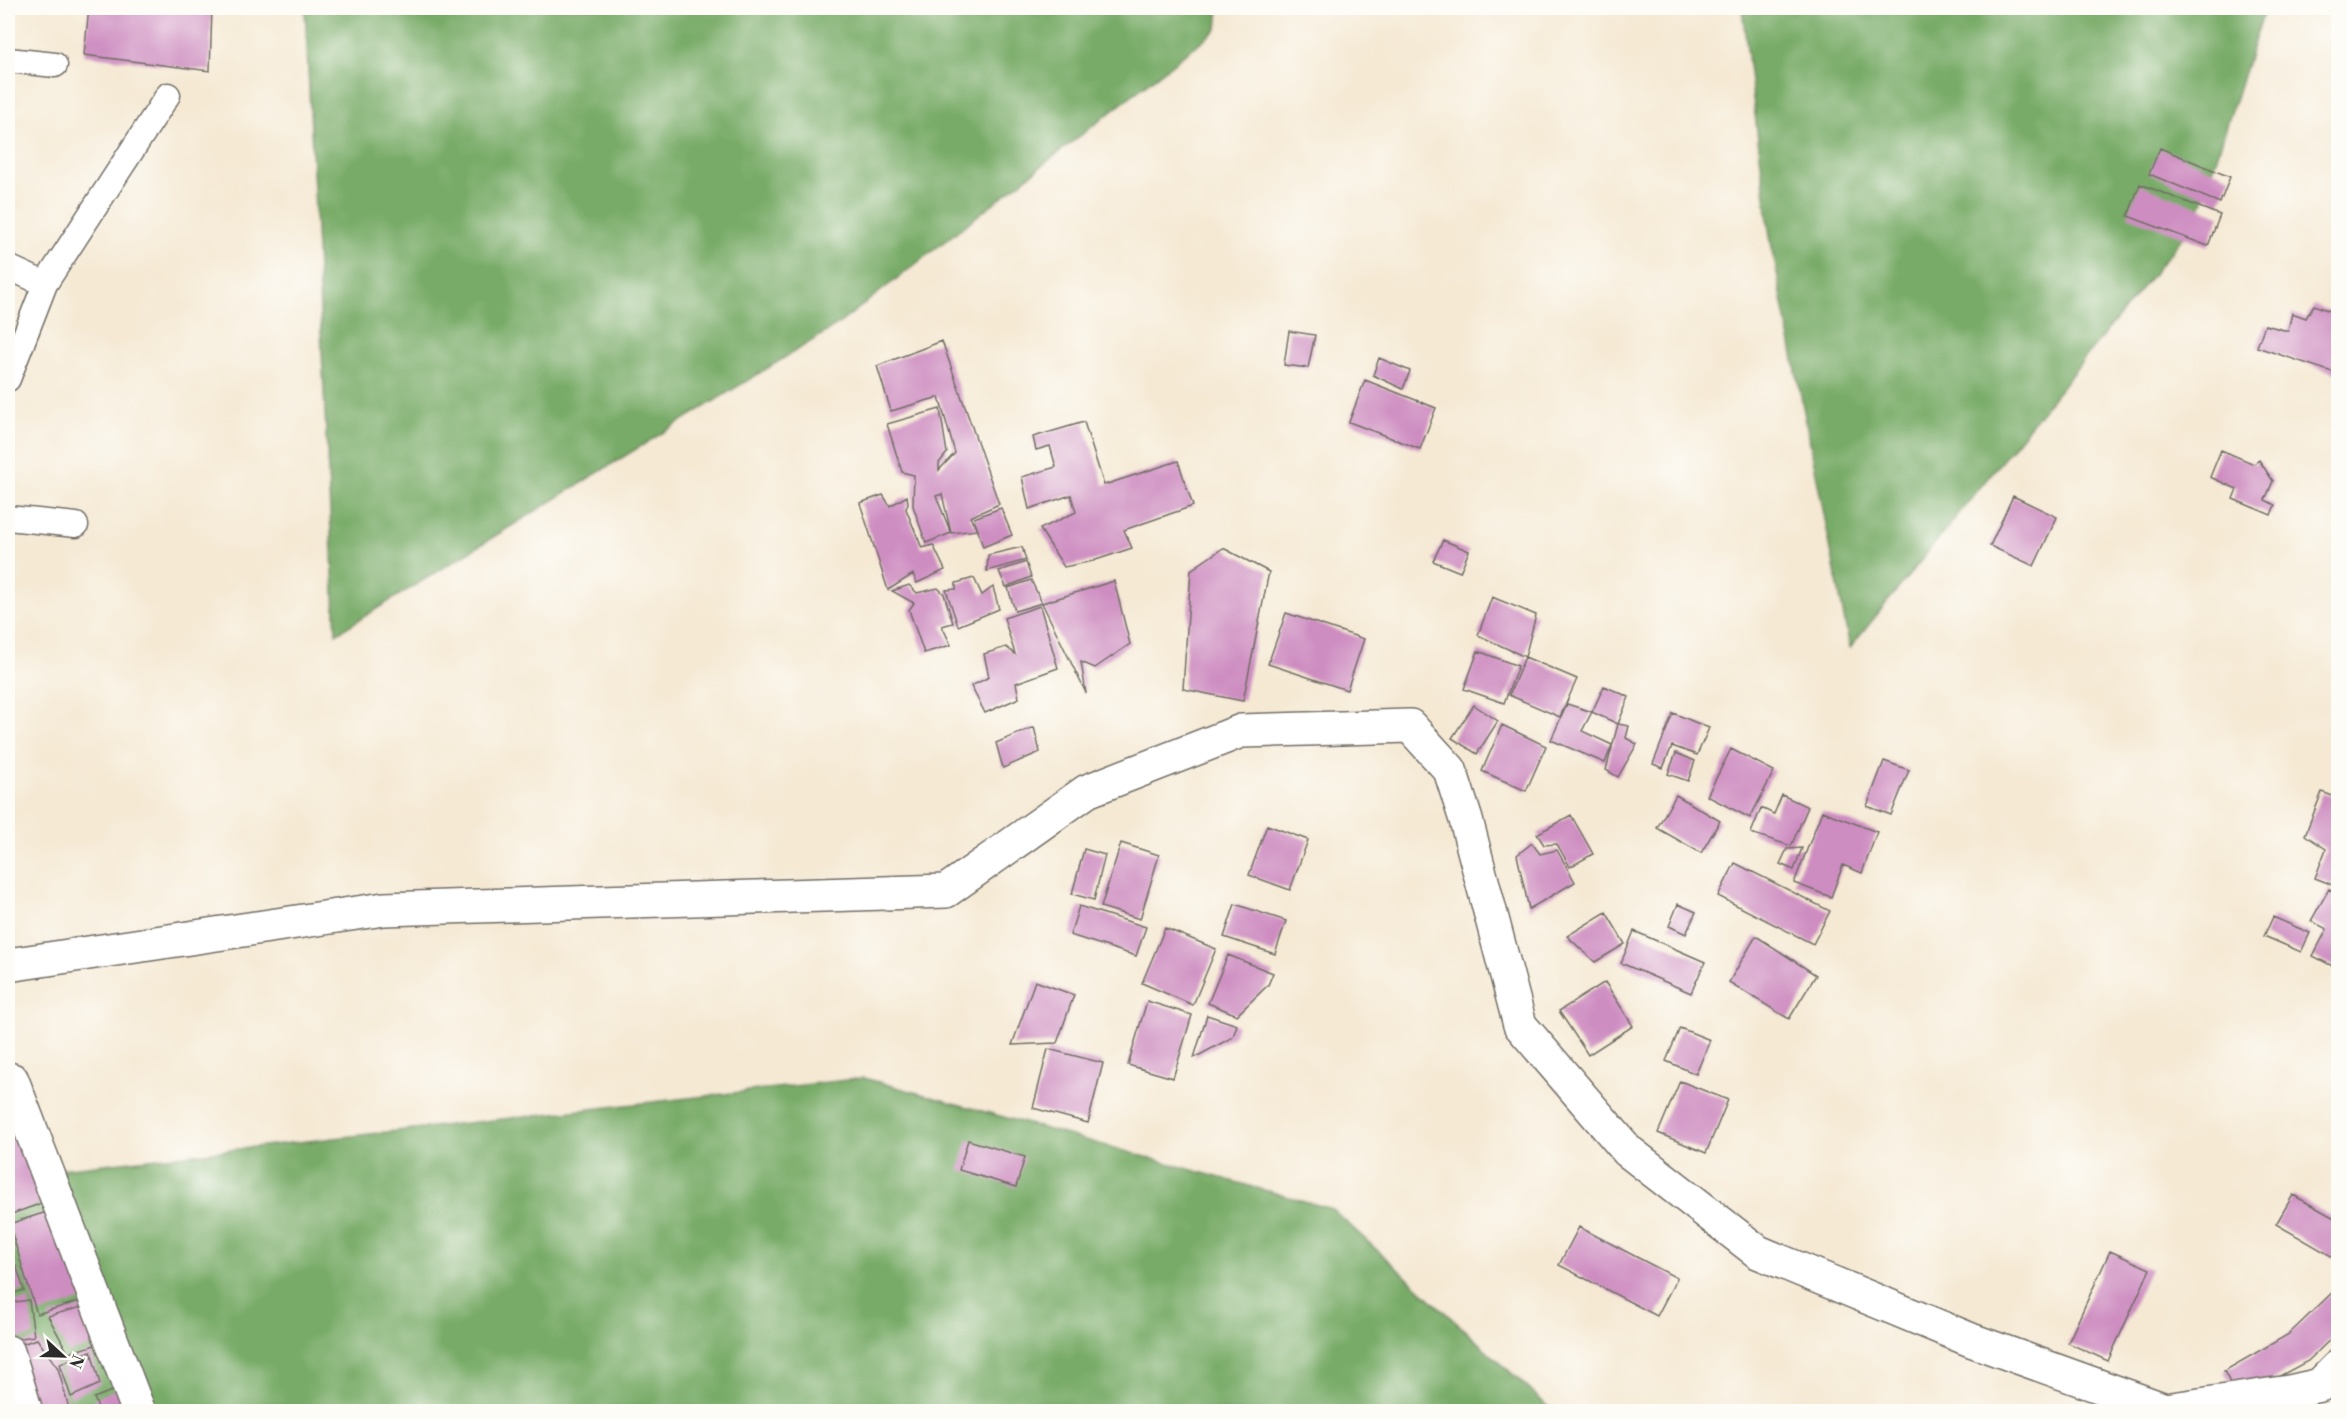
<svg xmlns="http://www.w3.org/2000/svg" width="2346" height="1419" font-family="'Libre Bodoni',serif">
	<rect width="100%" height="100%" fill="#fdfcf7"/>
	<filter id="ink" filterUnits="userSpaceOnUse"><feTurbulence type="fractalNoise" baseFrequency=".0167" numOctaves="2"/><feDisplacementMap in="SourceGraphic" scale="12" xChannelSelector="R" yChannelSelector="G"/><feConvolveMatrix kernelMatrix="1 2 1 2 8 2 1 2 1" color-interpolation-filters="sRGB"/></filter>
	<filter id="wash" filterUnits="userSpaceOnUse"><feTurbulence type="fractalNoise" baseFrequency=".008" numOctaves="4" result="noise"/><feDisplacementMap in="SourceGraphic" scale="24" xChannelSelector="R" yChannelSelector="G"/><feGaussianBlur stdDeviation="1.35" result="paint"/><feColorMatrix in="noise" values="0 0 0 0 0 0 0 0 0 0 0 0 0 0 0 0 0 1.4 0 .05"/><feComposite in="paint" operator="in"/></filter>
	<g filter="url(#wash)">
		<rect width="100%" height="100%" fill="#f5e9d4"/>
		<path fill="#78ab67" stroke="#526b49" stroke-width="1.5" d="M305,8H1219L1217,29L836,326L336,634Z
			M1742,8H2265L2196,221L1850,648L1770,237Z
			M864,1078L1332,1209L1553,1411H8V1175Z"/>
		<g id="blocks">
			<path fill="#ce8dc1" d="M89,8H212L210,71L84,55Z
				M2337,96H2338V118L2335,121Z
				M2160,148L2230,177L2220,203L2149,174Z
				M2140,184L2220,215L2208,246L2128,216Z
				M2314,305L2338,314V374L2257,347L2265,325L2288,331L2292,313L2306,318Z
				M1289,331L1315,335L1308,368L1284,365Z
				M942,341L999,504L970,517L978,530L951,533L942,494L936,496L951,533L926,543L913,506L914,475L902,472L887,424L940,409L947,453L939,463V470L955,453L939,397L891,411L877,366Z
				M1379,358L1410,371L1403,389L1373,375Z
				M1365,380L1436,408L1420,449L1349,422Z
				M1084,422L1104,485L1178,461L1193,506L1124,530L1132,548L1093,561L1064,567L1040,529L1076,512L1071,495L1029,509L1022,477L1056,467L1050,446L1036,450L1033,437Z
				M2221,450L2254,464L2259,460L2273,481L2265,500L2275,505L2271,515L2233,499L2237,489L2210,477Z
				M883,495L890,506L907,496L908,503L906,509L922,548L933,545L945,570L917,583L913,574L888,590L860,503Z
				M2013,496L2057,517L2034,566L1990,546Z
				M1001,508L1012,535L983,547L974,518Z
				M1443,540L1469,551L1460,572L1433,561Z
				M1022,547L1026,560L987,571L988,555Z
				M1223,548L1269,572L1243,701L1183,689L1191,570Z
				M1026,562L1031,577L1006,587L999,571Z
				M974,578L982,595L993,587L999,609L958,626L946,590L956,589V583Z
				M1031,580L1042,603L1015,611L1008,588Z
				M1114,581L1130,644L1095,668L1081,662L1086,693L1042,603Z
				M909,585L917,593L938,588L944,594L953,623L942,626L951,645L924,653L909,610L914,603L892,591Z
				M1492,597L1536,615L1525,657L1478,635Z
				M1040,606L1058,668L1016,683L1019,698L985,713L971,686L989,677L984,654L1006,647L1015,654L1004,618Z
				M1286,613L1364,639L1347,690L1268,664Z
				M1478,651L1518,666L1504,703L1464,689Z
				M1525,657L1577,679L1560,717L1509,695Z
				M1604,686L1629,697L1618,724L1629,726L1626,738L1637,744L1618,777L1606,770L1618,724L1592,712L1582,731L1612,745L1605,763L1551,740L1567,704L1592,712Z
				M1474,705L1498,721L1477,754L1452,738Z
				M1673,713L1709,728L1697,755L1672,746L1663,768L1653,764Z
				M1502,725L1546,746L1526,791L1482,771Z
				M1034,727L1040,752L1003,768L996,743Z
				M1731,749L1774,771L1750,818L1707,796Z
				M1676,753L1695,761L1688,781L1668,774Z
				M1884,761L1909,770L1891,815L1867,806Z
				M2322,792L2338,798V887L2315,878L2326,849L2305,835Z
				M1676,795L1720,821L1701,853L1657,828Z
				M1782,795L1808,807L1791,846L1751,833L1761,808L1774,814Z
				M1822,811L1877,832L1862,873L1843,865L1831,897L1794,883Z
				M1571,815L1593,854L1570,867L1557,844L1544,845L1537,834Z
				M1267,825L1308,840L1290,890L1249,875Z
				M1121,843L1159,855L1140,919L1101,907Z
				M1532,843L1540,854L1557,850L1575,882L1529,909L1517,855Z
				M1802,848L1794,870L1780,864L1787,849Z
				M1084,849L1105,855L1094,900L1072,894Z
				M1735,863L1830,911L1813,944L1718,896Z
				M2329,889L2338,894V969L2313,956L2327,929L2311,921Z
				M1235,904L1286,921L1275,954L1224,937Z
				M1678,904L1696,912L1686,934L1669,926Z
				M1079,906L1146,927L1136,956L1070,935Z
				M1606,912L1625,944L1595,962L1567,936Z
				M2273,917L2310,933L2301,952L2264,936Z
				M1165,928L1216,949L1193,1005L1142,983Z
				M1634,931L1705,962L1691,993L1621,963Z
				M1756,936L1816,975L1789,1019L1729,982Z
				M1228,955L1273,973L1268,985L1237,1015L1208,1003Z
				M1035,981L1074,995L1057,1043L1012,1045Z
				M1605,982L1633,1026L1588,1055L1559,1011Z
				M1147,1001L1192,1015L1173,1078L1128,1065Z
				M1207,1015L1237,1025L1233,1037L1194,1058Z
				M1680,1028L1710,1040L1696,1074L1666,1061Z
				M1048,1049L1103,1063L1088,1123L1033,1108Z
				M1680,1081L1728,1100L1706,1153L1658,1133Z
				M8,1105L56,1198L9,1215L8,1211Z
				M968,1140L1025,1157L1016,1187L959,1170Z
				M2293,1195L2338,1220V1260L2276,1224Z
				M56,1209L83,1300L37,1314L9,1224Z
				M1579,1227L1677,1278L1657,1316L1559,1265Z
				M2110,1251L2150,1269L2108,1361L2068,1343Z
				M8,1261L16,1265L24,1290L8,1295Z
				M2338,1287V1332L2308,1361L2238,1398L2224,1371L2289,1334Z
				M29,1300L34,1336L10,1340L8,1303Z
				M93,1304L102,1343L68,1353L48,1316Z
				M37,1339L58,1368L70,1412H34L13,1347Z
				M91,1351L100,1384L71,1397L60,1364Z
				M119,1388L127,1409L120,1412H100L94,1398Z"/>
		</g>
	</g>
	<g filter="url(#ink)">
		<use href="#blocks" fill-opacity="0" stroke="#726e66" stroke-width="1.5"/>
		<g fill="none" stroke-linecap="round" stroke-linejoin="round">
			<g stroke="#726e66" stroke-width="27">
				<path id="lane" d="M8,60L55,65
					M8,267L45,284L8,379
					M45,284L168,95
					M8,518L76,525"/>
			</g>
			<g stroke="#726e66" stroke-width="36">
				<path id="street" d="M8,965L384,909L946,891L1087,791L1241,731L1410,726L1450,770L1466,820L1520,1025L1628,1151L1758,1252L1971,1340L2165,1410L2289,1392L2320,1385L2338,1367
					M8,1079L12,1080L139,1412
					M8,1352L26,1412"/>
			</g>
			<use href="#lane" stroke="#fff" stroke-width="24"/>
			<use href="#street" stroke="#fff" stroke-width="33"/>
		</g>
	</g>
	<rect width="2346" height="1419" fill="none" stroke="#fdfcf7" stroke-width="30"/>
	<g transform="translate(63 1356) rotate(112)" stroke="#fdfcf7" stroke-width="4.5" paint-order="stroke">
	<path d="M0-4.5L10 22L0 15L-10 22Z" fill="#2b2b2b"/>
	<text y="-9" font-size="16" font-weight="bold" text-anchor="middle" fill="#2b2b2b">N</text>
	</g>
</svg>
